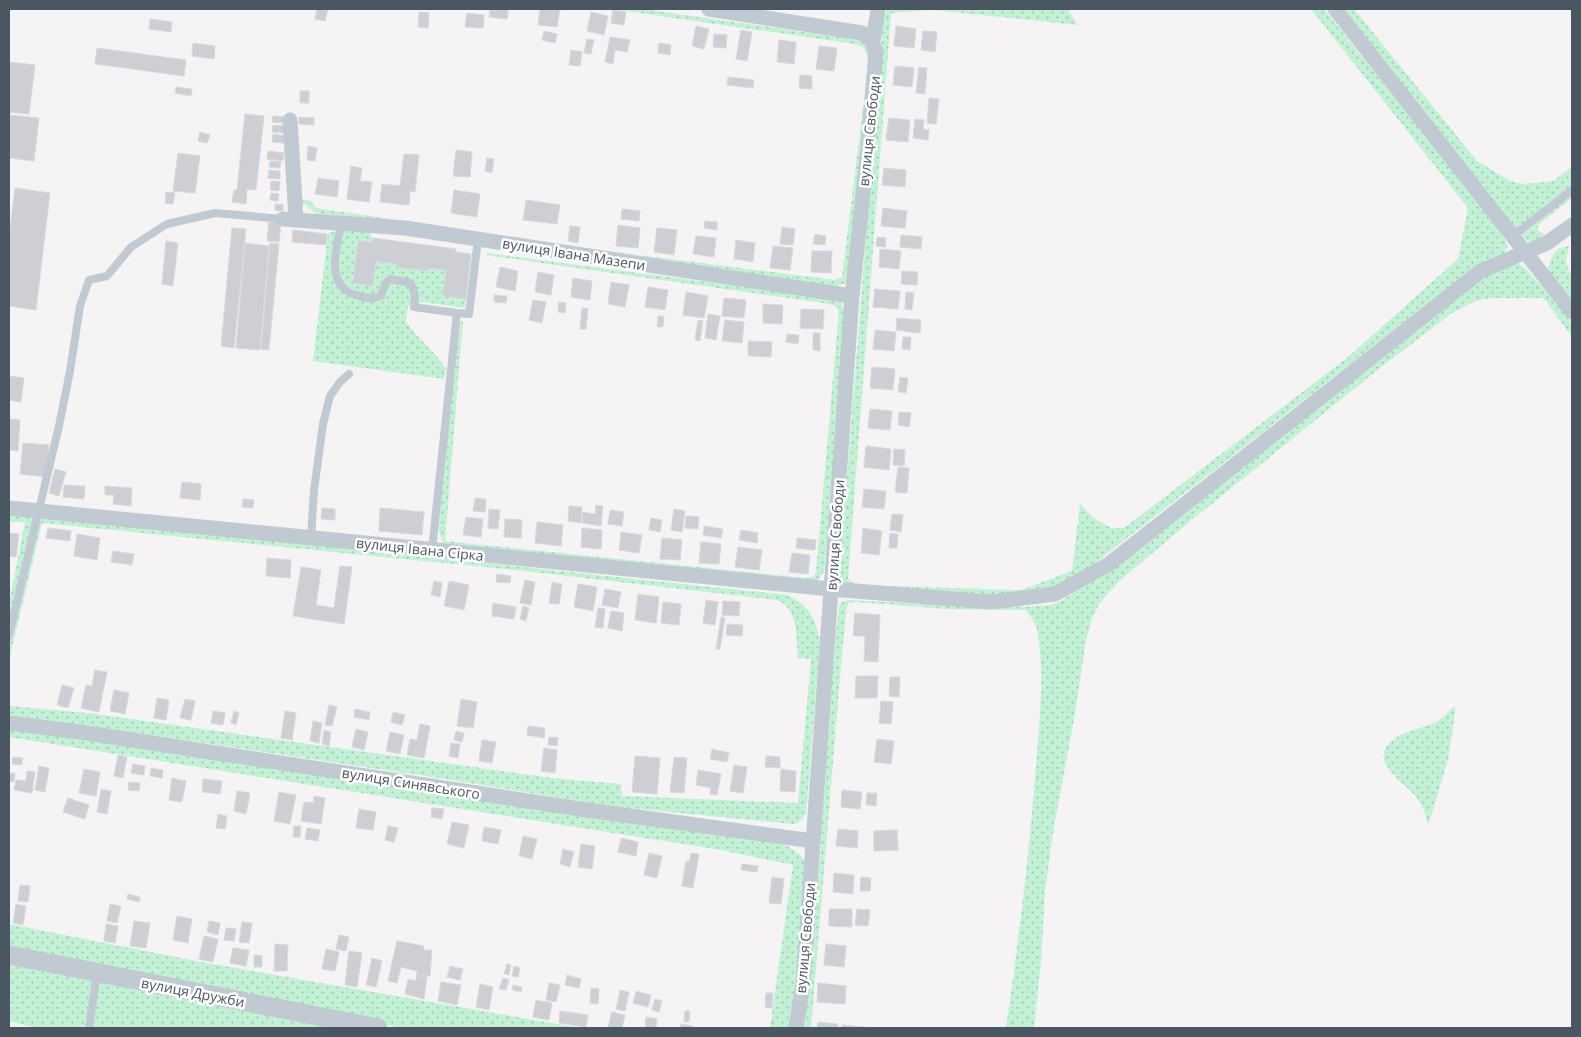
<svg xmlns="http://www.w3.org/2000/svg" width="1581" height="1037" font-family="'Open Sans',sans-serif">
	<defs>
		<pattern id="grass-dots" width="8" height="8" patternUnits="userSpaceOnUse" patternTransform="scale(1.25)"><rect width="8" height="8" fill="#c3f1d5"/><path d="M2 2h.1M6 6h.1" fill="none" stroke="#a0c6b0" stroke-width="1.8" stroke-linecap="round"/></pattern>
	</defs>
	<rect width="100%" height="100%" fill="#f5f3f3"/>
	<path fill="url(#grass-dots)" d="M612,9H643L860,40L865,43L871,54L846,283L832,288L316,213L303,203L301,199L311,201L316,208L607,251L835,280L842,277L869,60L864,48L855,44Z
		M887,9H1067L1078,25L933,10L891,13L848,579L856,585L1021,590L1072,571L1080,504L1095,519L1111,528H1124L1347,358L1458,259L1468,208L1311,9H1324L1466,186L1503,235L1508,246L1501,258L1485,261L1449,287L1090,567L1059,588L1031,594L995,597L856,590L848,587L839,578L883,21Z
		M1338,9H1354L1477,161L1510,181L1523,184L1553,181L1572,167V198L1539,224L1537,230L1545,235L1533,243L1526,240L1448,149Z
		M350,229L371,231L372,242L358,240L353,283L373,286L376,262L397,264V267L427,271L428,268L446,270L443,296L466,299L465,308L423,302L408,306L406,322C418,339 434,351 446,368L444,379L313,361L328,233Z
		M1569,246L1566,260L1568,269L1572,276V300L1553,277L1548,268C1553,254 1553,248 1569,246Z
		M488,253L836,299L842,303L846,327L824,571L819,579L812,583L445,545L443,542L439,531L442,474L460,323L463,320L445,541L805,578L813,577L816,572L839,311L837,307L830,304L486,255Z
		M1518,263C1526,267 1570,317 1572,325C1573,329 1572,334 1572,337L1546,301L1542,298H1490L1475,301L1452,313L1380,368L1188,523L1118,582L1100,603L1092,618L1086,640L1075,713L1052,838L1045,893L1041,962L1034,1028H1006C1019,941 1029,854 1036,767C1039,723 1046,668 1036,626C1034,620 1029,615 1026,610L948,609L855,602L849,603L847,606L842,653L811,1028H804L820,858L829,705L836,632L839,607L842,602L849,600L965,606L1025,607L1050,605L1059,602L1087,584L1489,274Z
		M9,514L137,526L787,595C809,604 815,619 820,640L806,814L798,823L793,824L610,806L452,780L130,732L9,719V706L88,713L552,778L621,784L622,796L798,803L811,659L798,658C796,637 799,609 777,600L524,571L42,523L9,660V603L25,522H9Z
		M1455,706V714L1448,760L1428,826C1427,817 1423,806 1417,798C1405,782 1367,762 1392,741C1406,729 1419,730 1434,723C1442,720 1448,711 1455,706Z
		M9,730H22L780,843C792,848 802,853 806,865L797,973L789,1028H770L793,865L721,850L9,737Z
		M9,924L201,962L580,1028H401L9,950Z
		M9,962L332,1028H36L9,1021Z"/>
	<path fill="#cdcfd5" stroke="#d7d9de" d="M317,9H328L325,21L315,19Z
		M490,9H508L507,19L489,17Z
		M540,9H560L557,27L538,25Z
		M613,10L626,12L624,25L611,23Z
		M419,12L429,13L428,28L418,27Z
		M591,12L608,16L604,35L587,31Z
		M467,13L484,15L483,28L465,27Z
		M150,19L172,22L171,32L149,29Z
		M696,26L709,29L704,49L692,46Z
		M896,26L916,29L914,48L894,46Z
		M741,30L752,32L747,61L736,59Z
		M544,31L557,34L555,43L542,40Z
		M923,31L937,32L935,52L921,50Z
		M714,34L727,35L726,48L713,47Z
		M610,37L630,40L627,52L615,50L613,64L605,62Z
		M587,39L594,40L591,54L584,53Z
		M779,40L796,42L794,64L777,62Z
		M193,43L215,46L214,59L192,56Z
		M659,43L671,45L670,55L658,53Z
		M819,46L837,48L834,71L816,69Z
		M97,48L186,60L184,76L95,64Z
		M571,50L582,52L580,66L569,65Z
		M9,62L35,65L29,114L9,112Z
		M895,66L914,68L912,87L893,85Z
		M919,67L927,68L925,94L916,93Z
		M800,75L812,76V89L799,88Z
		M728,77L754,80L753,88L727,85Z
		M176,87L192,89L191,96L175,93Z
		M300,91H309V103H300Z
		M929,98L939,99L936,124L927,123Z
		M245,114L264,116L256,190L247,189L246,204L232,202L234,190H237Z
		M9,115L39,118L34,161L9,158Z
		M273,116L283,117L282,123L272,122Z
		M299,117L314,118V125L299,124Z
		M889,118L910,120L908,142L886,140Z
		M915,119L924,120L923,129L929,130L928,140L913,138Z
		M273,125L284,126V133L272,132Z
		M200,132L210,135L207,143L198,141Z
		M273,134L285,136L284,143L272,142Z
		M308,146L317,148L315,161L307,160Z
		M456,150L472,152L470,177L453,176Z
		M268,151L284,153L283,161L267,159Z
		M178,153L200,156L195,193L173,191Z
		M404,154L419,155L415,192L410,191L409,205L380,202L382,184L400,186Z
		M487,158L494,159L492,173L485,171Z
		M270,161L281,162L280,168L269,167Z
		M351,166L362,168L360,181L372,182L369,202L347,199Z
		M884,168L906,170L905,187L882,185Z
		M269,170L280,171V179L268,178Z
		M318,178L339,181L337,197L315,194Z
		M271,181L280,182L279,191L270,190Z
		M15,188L50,193L36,310L9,306V237Z
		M454,190L480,194L477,217L451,213Z
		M166,192L175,193L173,204L165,203Z
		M271,193L279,194L278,201L270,200Z
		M526,200L560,205L557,224L523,220Z
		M275,204L283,205V211L275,210Z
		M883,208L907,211L905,228L881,226Z
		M622,209L640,211L639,221L621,219Z
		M705,221L717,222V230L704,228Z
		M269,222L281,223L279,242L267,241Z
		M618,225L640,228L638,248L616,246Z
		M570,226L580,227L578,243L568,241Z
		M782,227L795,229L793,245L780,244Z
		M232,228L246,229L234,348L221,346Z
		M657,228L677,230L674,255L654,252Z
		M293,230L327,234L326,245L292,242Z
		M815,234L826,236L825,245L813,244Z
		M901,235L922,237L921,249L900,247Z
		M696,236L716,238L714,257L693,254Z
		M877,237L886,238L885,247L876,246Z
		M373,238L456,249V252L471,254L466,299L443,296L446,270L428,268L427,271L397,267V264L376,262L373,286L353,283L358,240L372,242Z
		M736,240L755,243L753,262L734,259Z
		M166,241L178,243L173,286L162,284Z
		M245,243L269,246L260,350L236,348Z
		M270,243L279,244L269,350L261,349Z
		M773,246L793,248L790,270L770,268Z
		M880,249L901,251L899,269L879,267Z
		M812,251H832L831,273L811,272Z
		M500,267L518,271L515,291L496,287Z
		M902,271L918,272L917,285L901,284Z
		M538,272L554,275L551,295L535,292Z
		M573,278L592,281L590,300L571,297Z
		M611,282L629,285L625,307L608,304Z
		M648,287L668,290L665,310L645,307Z
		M875,289L900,291L898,309L873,307Z
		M686,292L708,296L704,318L683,315Z
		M906,292L914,293L912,310L905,309Z
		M494,295L507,296L506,303L494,302Z
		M724,298L746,300L744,318L722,316Z
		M533,300L546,302L542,323L529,320Z
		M559,302L566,303L565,313L558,312Z
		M763,304L783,305L782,324L763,323Z
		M582,308L588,309L586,329H580Z
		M801,309L824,310L823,329L800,328Z
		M708,314L720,316L716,340L705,338Z
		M658,316H664L663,327H657Z
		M897,318L921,320L920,333L896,330Z
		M698,320L703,321L700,341L695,340Z
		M725,320L744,322L742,343L722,341Z
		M875,330L896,332L894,351L873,349Z
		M813,333H820V351L813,350Z
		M787,334L799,335L798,344L786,342Z
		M903,337H911L910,350L902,349Z
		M748,341L772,342L771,357L748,356Z
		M872,367L895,369L893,390L870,388Z
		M9,376L24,378L21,402L9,400Z
		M900,377L908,378L906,393L898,392Z
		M870,409L892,411L890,430L868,428Z
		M899,412L911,413L909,427L898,425Z
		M9,419L20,420L18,451L9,450Z
		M23,443L49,445L46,477L20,474Z
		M866,446L891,449L889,470L864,467Z
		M894,449L905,450L904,466L893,465Z
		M898,467L909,468L907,493L895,492Z
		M55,469L66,472L59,496L49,493Z
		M182,482L201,484L200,500L180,498Z
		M64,485L85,486L84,499L63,497Z
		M105,486L132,488L131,506L113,504L114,495H105Z
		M864,489L886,491L884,509L862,507Z
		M475,498L486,499L485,512L473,511Z
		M243,499L254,500L253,508L242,507Z
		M596,505L603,506L601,526L582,523L583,512L595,514Z
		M569,506L582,507L581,523L568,521Z
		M322,508L335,509V520L321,519Z
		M380,508L424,512L422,535L379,531Z
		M489,509L500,510L498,529L488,528Z
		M674,509L685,511L682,532L671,530Z
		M610,510L624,512L622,526L608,524Z
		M892,514L903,515L901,532L890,530Z
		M686,516L699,517L698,529L685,528Z
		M466,517L483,519L481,537L463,535Z
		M651,518L662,520L660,532L649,530Z
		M505,519L522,520L521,538L504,537Z
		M537,522L563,525L561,546L535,543Z
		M704,526L723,529L721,538L703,535Z
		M48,528L71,531L70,541L46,538Z
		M582,528L602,530L601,549L581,547Z
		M863,528L882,531L879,555L861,553Z
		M741,530L758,533L757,543L739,540Z
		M621,532L642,535L639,553L619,550Z
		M9,533L19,534L16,557L9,556Z
		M890,533L898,534L897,548H889Z
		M77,534L100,538L97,560L74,556Z
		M662,538L682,540L680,560L660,559Z
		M797,538L816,540L815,550L796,548Z
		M701,542L721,544L719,564L699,563Z
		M738,547L762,550L759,570L735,567Z
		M113,551L134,554L132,565L111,562Z
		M792,553L810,555L808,574L789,572Z
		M267,558L291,560L290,578L266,576Z
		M340,566L352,567L344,624L293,616L301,567L321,570L316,605L334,608Z
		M497,574L511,576L510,583L496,582Z
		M525,580L535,582L531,605L520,603Z
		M434,581L442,583L440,597L431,595Z
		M449,581L469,585L464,610L444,606Z
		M552,582L562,584L559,604L549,603Z
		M578,584L597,587L593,611L574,607Z
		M605,589L621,592L618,608L602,605Z
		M638,594L659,597L656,623L635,620Z
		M706,600L718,602L715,625L703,623Z
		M723,601L740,602L739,616L722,615Z
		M663,602L681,604L679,625L661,623Z
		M493,603L516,607L514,619L492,616Z
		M523,606L529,608L526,621L520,619Z
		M598,608L605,609L603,628L595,627Z
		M611,611L624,613L622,631L608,628Z
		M855,613L880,615L878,662L864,661L865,636H853Z
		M721,617L725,618L720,649H716Z
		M727,624L743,625L742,636L726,635Z
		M95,670L107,672L99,712L81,708L86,685L92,686Z
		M856,676H878L877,698H855Z
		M890,677H900L899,697L889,696Z
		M62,685L74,688L68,708L57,705Z
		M114,690L129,693L125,714L110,711Z
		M157,698L169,700L166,720L154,718Z
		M185,699L195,701L191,720L180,718Z
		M461,699L477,702L473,728L457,726Z
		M881,701L893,702L891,724L879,723Z
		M329,705L337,707L332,726L325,725Z
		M355,709L370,712L369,720L354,717Z
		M213,711L225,713L223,725L211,723Z
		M234,711L239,713L236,725L231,723Z
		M285,711L296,713L292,740L281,738Z
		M393,712L405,715L402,725L391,722Z
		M313,721L322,723L319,743L310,741Z
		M420,724L430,726L424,758L407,755L410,739L417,740Z
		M528,726L545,728L544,738L527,735Z
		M356,729L368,732L364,750L352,747Z
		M324,730L331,732L329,746L322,744Z
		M456,731L464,733L462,742L454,740Z
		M390,732L404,735L400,754L386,751Z
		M549,737L558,738L557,746L548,745Z
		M877,739L894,741L891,764L874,762Z
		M482,740L496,742L492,763L479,761Z
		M451,743L460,744L458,758L449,756Z
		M544,748L557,750L555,773L541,771Z
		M712,749L729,753L727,762L710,759Z
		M118,755L127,757L123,778L114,776Z
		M635,756L660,758L657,794L632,792Z
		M766,756L780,757V768L765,767Z
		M13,757L23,758L22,765L12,764Z
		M674,757L687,758L684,793L670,792Z
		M133,764L145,766L144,775L131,773Z
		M734,765L747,767L743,793L730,791Z
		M39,766L49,768L45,792L35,790Z
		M151,768L163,770L162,778L150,776Z
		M84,769L100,772L96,796L79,793Z
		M781,769L796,771L795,792L780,791Z
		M698,770L721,774L717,795L710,794L711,788L696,785Z
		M27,771L35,772L32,793L14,790L16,780L26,781Z
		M9,773H15L14,782L9,781Z
		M172,778L186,781L182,802L169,800Z
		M203,779L222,781L220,794L202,792Z
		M129,782L140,783L139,791L128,790Z
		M101,789L111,791L107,814L97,812Z
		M842,790L862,792L860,809L841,807Z
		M237,791L250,793L246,814L234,811Z
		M279,792L296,795L290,824L274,821Z
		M867,793H877L876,806L866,805Z
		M314,796L325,798L321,824L301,821L304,802L313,803Z
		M68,798L89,805L85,819L63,812Z
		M432,808L444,809L442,819L431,817Z
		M359,809L376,812L373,830L356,828Z
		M218,814L227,816L225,829L216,828Z
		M452,822L469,825L464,848L447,844Z
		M294,826H301L300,837H293Z
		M388,826L398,828L394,842L385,840Z
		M484,827L501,830L498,844L482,841Z
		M307,828L320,830L318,841L305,839Z
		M838,829L858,831L857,848L836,846Z
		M897,830L898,850L874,851V831Z
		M523,836L537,839L532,859L519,856Z
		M621,838L638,842L636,856L618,852Z
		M581,844L595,846L592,869L578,867Z
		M563,849L574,852L570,867L560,864Z
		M649,853L662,856L657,878L644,875Z
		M691,853L699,854L693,888L682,886L686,861L689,862Z
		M742,864L758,866L757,872L741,870Z
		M834,873L854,875L853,894L833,892Z
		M772,877L784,879L781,904L769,903Z
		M861,877L871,878L870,891H860Z
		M20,885L30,886L28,902L18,901Z
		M128,894L140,897L139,902L127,899Z
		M16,904L26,906L23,925L13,923Z
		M110,904L121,906L117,923L107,921Z
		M829,909H852V927L829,926Z
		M857,909L870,910L868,926L855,925Z
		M177,916L192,919L188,943L173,940Z
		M134,921L150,923L146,948L130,946Z
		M209,921L220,923L218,935L207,932Z
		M242,922L252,923L249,943L239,942Z
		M106,924L118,926L115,943L104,941Z
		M226,928L236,929L234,941L224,940Z
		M339,935L349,937L346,951L336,949Z
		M204,936L218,939L213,962L199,959Z
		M397,941L424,946L423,950H432L430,976H420H427L424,999L405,994L408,979L416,981L417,971L401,967L397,983L388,981Z
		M275,944L288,945L287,971H274Z
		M826,944L846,946L844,967L824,965Z
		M233,948L249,950L246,966L230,963Z
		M326,949L339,952L335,971L322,969Z
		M349,951L362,953L357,987L345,985Z
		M254,955L262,956V967H254Z
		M372,958L382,961L376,987L366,985Z
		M507,964L511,965L509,975L504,974Z
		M450,966L463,969L460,980L447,977Z
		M514,966L520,968L518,977L512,976Z
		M567,975L581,979L579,988L565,985Z
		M503,978L509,980L506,990L499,989Z
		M441,982L461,985L457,1005L438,1001Z
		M549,983L560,985L556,1002L546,1000Z
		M818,983L846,986L845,1004L817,1002Z
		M480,984L493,987L489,1010L476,1007Z
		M513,985L522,987L521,992L512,990Z
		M591,988L599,989L598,1004L590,1003Z
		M620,990L629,992L625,1011L616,1009Z
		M636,991L651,995L648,1007L633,1003Z
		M766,993H773L772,1008L765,1007Z
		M655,999L662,1001L659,1012L652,1010Z
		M536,1000L552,1003L549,1020L533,1017Z
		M560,1011L588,1015L586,1027L559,1023Z
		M685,1011H690L689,1022H684Z
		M612,1012L625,1015L622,1028H608Z
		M646,1017L657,1019L656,1028H645Z
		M818,1022L838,1024V1028H817Z
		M681,1024L693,1026L692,1028H680Z
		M842,1025L873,1028H842Z"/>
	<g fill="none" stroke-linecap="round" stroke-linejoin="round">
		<path stroke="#c1cad2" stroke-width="8" d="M341,223C337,248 324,284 355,295C367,298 369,300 381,296L385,284L390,279L411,283L415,296L414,307L457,313
			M1513,236L1572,190
			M311,538L314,490L323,424L330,396L340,382L349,374
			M432,550L457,313L469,314L478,239
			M9,635L59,426L70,371L80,306L89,280L107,276L131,247L167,224L215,213L283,219
			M89,1028L97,973"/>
		<path stroke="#c1cad2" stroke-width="15" d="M709,9L862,33L870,39L876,51L868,147L852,296L803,983L796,1028
			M1335,9L1572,312
			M873,42L878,9
			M290,120L296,219
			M283,219L405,228L852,296
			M9,508L831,589L991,602L1055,594L1109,564L1481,271L1547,243L1572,225
			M9,723L87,733L587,810L813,841"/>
		<path stroke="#c1cad2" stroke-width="19" d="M9,955L378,1028"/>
	</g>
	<g text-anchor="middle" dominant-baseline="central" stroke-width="5" stroke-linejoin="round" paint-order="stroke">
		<g font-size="14" fill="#4a5661" stroke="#fff">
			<text transform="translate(869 131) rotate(-84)">вулиця Свободи</text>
			<text transform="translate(574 254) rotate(9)">вулиця Івана Мазепи</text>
			<text transform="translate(835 535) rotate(-86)">вулиця Свободи</text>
			<text transform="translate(420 549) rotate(6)">вулиця Івана Сірка</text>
			<text transform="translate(411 783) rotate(9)">вулиця Синявського</text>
			<text transform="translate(805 938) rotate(-85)">вулиця Свободи</text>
			<text transform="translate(193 992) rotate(11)">вулиця Дружби</text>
		</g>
	</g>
	<rect width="1581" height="1037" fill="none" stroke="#4a5661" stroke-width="20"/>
</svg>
